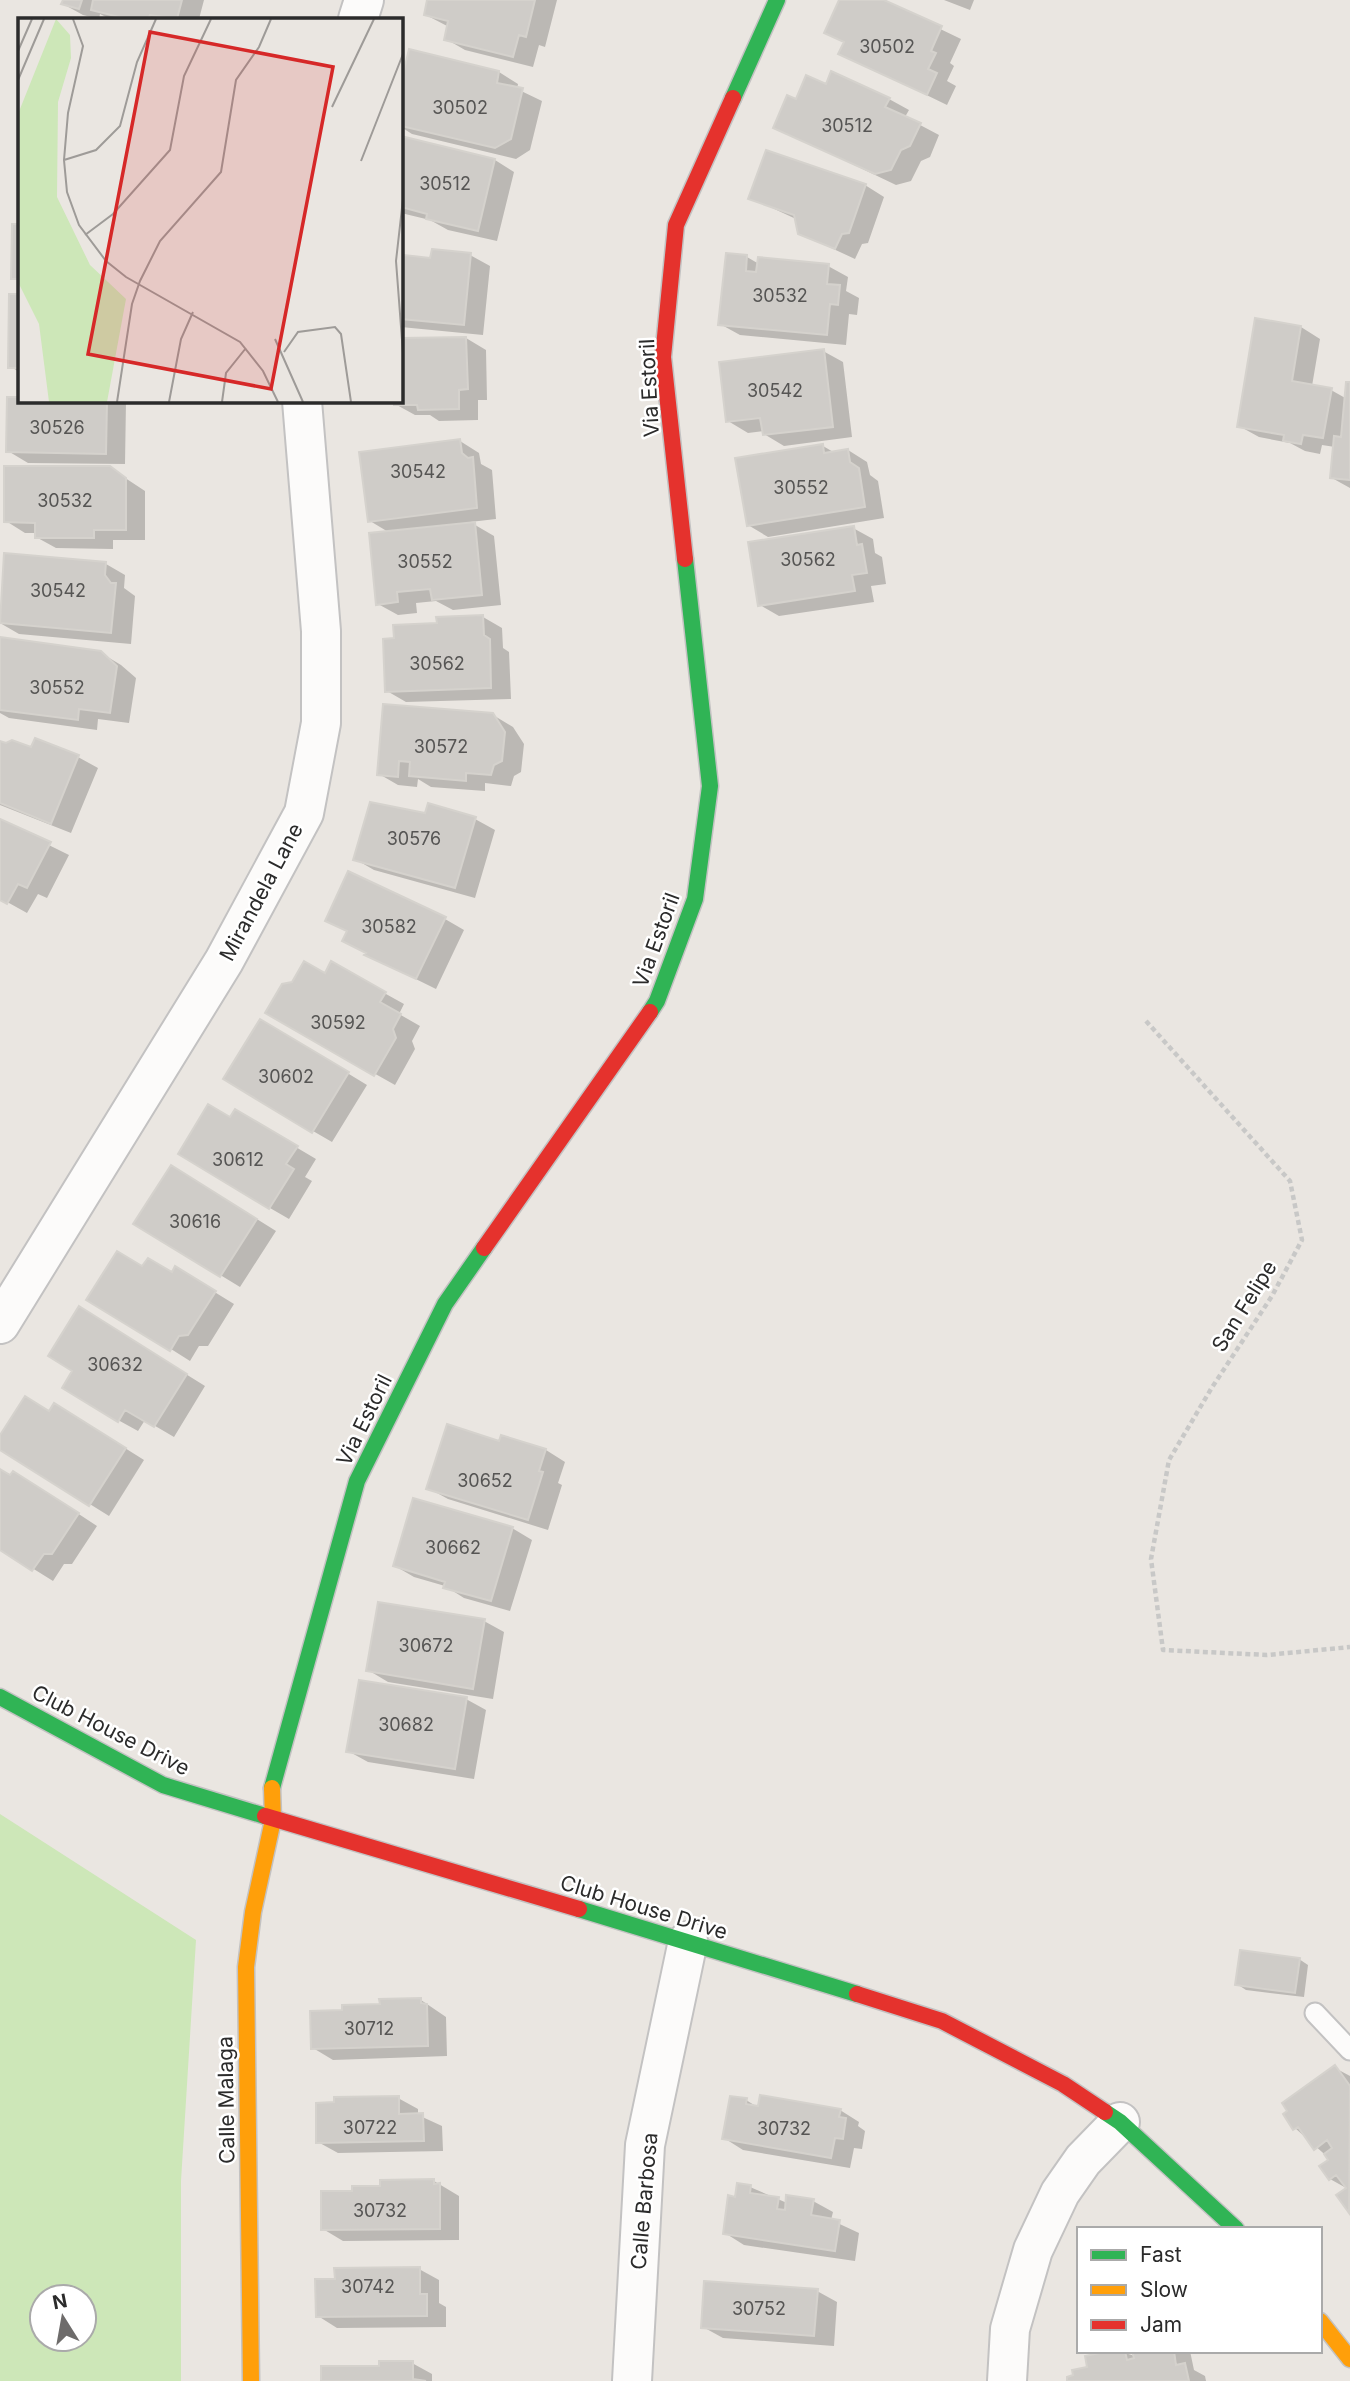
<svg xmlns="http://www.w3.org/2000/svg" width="1350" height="2381" font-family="Inter,sans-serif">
	<rect width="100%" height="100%" fill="#eae6e1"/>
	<path fill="#cde7b8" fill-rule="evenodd" d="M0,1814L196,1940L181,2181V2381H0ZM42,2297H84V2339H42Z"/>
	<path fill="#0003" d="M64,0H204L199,19H110L100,14L99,19L83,15L63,4Z
		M429,0H557L545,47L539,45L533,67L465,50L446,39L449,27L426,15Z
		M841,0H880L961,39L950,63L954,66L947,81L956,86L947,105L840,53L845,43L826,33Z
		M944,0H974L970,10Z
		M410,51L499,72L518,84L517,89L542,101L530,150L516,159L412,134L401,127V90Z
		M889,99L909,110L905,117L939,135L930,157L921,161L911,181L896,185L775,127L796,101Z
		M401,138L495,160L514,172L497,241L448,230L430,220L401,213Z
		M865,185L884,197L868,243L862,244L855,259L799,233L796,219L751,198Z
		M470,255L490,266L483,335L401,327V261Z
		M747,257L759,264L828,266L848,277L846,291L859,298L857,315L849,314L846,345L740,335L720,324Z
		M11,296H19V372L10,366Z
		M1301,327L1320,339L1312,386L1331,390L1347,399L1350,384V488L1332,478L1335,447L1322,445L1320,454L1305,451L1290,443L1259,437L1239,426Z
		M466,338L486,350L487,400H478V420L439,421L430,415H415L395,404L376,401H401V340Z
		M823,351L843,362L852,437L784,446L764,434V431L748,433L728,421Z
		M9,399L126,401L125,464L28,463L8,451Z
		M460,441L479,453L481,464L492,470L496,519L470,522L494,536L501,605L453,610L436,601L416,603L417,613L398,615L378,604L390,533L370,521Z
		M823,446L835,453L848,450L867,462L870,475L878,481L884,518L768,537L748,525Z
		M110,468L145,491V540H113V549L56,548L36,537V533H25L6,521Z
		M853,528L873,539L875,553L882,557L886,584L871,586L874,602L779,616L760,605Z
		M5,555L106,564L125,575L124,588L135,596L131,644L19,634L0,623Z
		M483,617L502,628L503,648L509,652L511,699L406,702L387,691L396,640L439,625Z
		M0,639L101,653L121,665L136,678L129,723L98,719L97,730L9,718L0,713Z
		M384,706L493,715L513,727L524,744L521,772L514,776L511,786L485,783V791L431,787L418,779L417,787L398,785L379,774Z
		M0,743L78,757L98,768L71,833L0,805Z
		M427,816L475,819L495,830L475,898L374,870L355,859Z
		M0,821L69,855L47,898L38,894L27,913L0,898Z
		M445,919L464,930L436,989L367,955L349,933L327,921Z
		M332,964L404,1004L399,1014L420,1026L412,1041L415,1049L395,1085L267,1013L325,975Z
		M280,1032L367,1085L332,1142L313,1131Z
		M235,1111L316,1159L305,1177L312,1181L289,1219L270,1208L230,1119Z
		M191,1178L276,1231L240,1287L135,1223Z
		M143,1268L195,1280L234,1304L208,1346H199L190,1361L171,1349Z
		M99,1320L205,1386L174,1437L145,1420L138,1431L118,1420Z
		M50,1412L74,1416L144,1460L109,1516L0,1448V1438Z
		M502,1437L546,1450L565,1462L558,1483L562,1485L548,1530L448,1499L428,1488L500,1443Z
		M0,1470L33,1484L97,1526L72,1564H64L53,1581L0,1548Z
		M512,1528L532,1540L510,1611L464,1598L445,1586L414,1577L395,1566Z
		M484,1621L504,1632L493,1699L388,1682L368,1670Z
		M466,1699L486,1710L474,1779L368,1762L348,1751Z
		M1299,1959L1308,1965L1304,1997L1246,1990L1237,1984Z
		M421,2000L446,2017L447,2056L333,2060L313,2048L344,2012Z
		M1335,2068L1350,2076V2212L1339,2196L1348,2189L1330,2179L1331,2160L1295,2128Z
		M398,2098L418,2109V2115L442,2126L443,2151L338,2153L318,2142Z
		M746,2100L759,2108L840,2110L859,2122L858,2126L865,2131L862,2149L854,2148L850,2168L743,2150L724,2138Z
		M434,2181L459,2196V2240L343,2241L323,2229L353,2193L382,2188V2182Z
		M750,2187L787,2203L813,2201L833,2212L831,2220L859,2233L855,2261L744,2245L725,2233L736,2199Z
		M419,2269L439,2280V2303L446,2307V2327L337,2328L318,2316L337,2281Z
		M817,2291L837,2302L834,2346L723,2338L703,2327Z
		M1118,2351L1135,2356L1134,2351H1190L1194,2370L1205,2376L1206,2381H1069Z
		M412,2363L432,2374V2381H323Z"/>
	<path fill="#cfccc8" stroke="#d5d2cd" stroke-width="2" d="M63,0H82L79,9L61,4Z
		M93,0H182L177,19L150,15L148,19H127L91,10Z
		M427,0H535L526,37L519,35L513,57L444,40L448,21L424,15Z
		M839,0H884L942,26L931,51L936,53L928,69L937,73L927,95L838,54L844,42L824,33Z
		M409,49L499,71L497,83L523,88L511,139L495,148L401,126V83Z
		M831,71L890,98L885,107L921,123L910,146L901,150L891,170L875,174L773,128L787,95L796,99L806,75L826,84Z
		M401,136L495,159L478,231L426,219L427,214L401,207Z
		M766,150L866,184L849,233L842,234L835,249L798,234L794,215L748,199Z
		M12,224H19V279H11Z
		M432,249L471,253L464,325L401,319V259L404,255L430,258Z
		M726,253L747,255L746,271L756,272L758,257L829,264L827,284L840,285L838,305L830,304L827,335L718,325Z
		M9,294H19V368H8Z
		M1255,318L1301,326L1292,381L1332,388L1323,438L1303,435L1301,444L1283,441L1284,435L1237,427Z
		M466,337L468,389L459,390V409L418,410L417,405H394V401H401V338Z
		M824,349L833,427L763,435L760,418L726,422L719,362Z
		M1346,382H1350V480L1330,478L1334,436L1341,437Z
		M7,397H19V401H107L106,454L6,452Z
		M460,439L462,453L468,458L473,457L477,508L368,522L359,452Z
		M823,444L824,453L848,449L850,462L859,468L865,507L747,526L735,458Z
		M4,466H110L126,478V530H94V538H35V523L4,522Z
		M475,522L482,595L432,600L430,589L397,592L398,602L376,605L369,533Z
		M854,526L857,545L862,544L867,573L852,575L855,591L758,606L748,542Z
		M4,553L106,562L105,575L111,583H116L111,633L0,623Z
		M483,615L484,635L490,639L491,688L385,692L383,639L394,638L393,625L437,623L436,617Z
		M0,637L101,651L117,666L110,713L79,709L78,720L0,710Z
		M383,704L493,713L505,732L502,761L494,765L491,775L466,773V781L409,776L410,762L399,761L398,777L377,775Z
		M35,738L79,755L51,824L0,803V741L6,743L12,740L31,747Z
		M370,802L425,813L428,803L476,817L455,888L353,860Z
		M0,819L51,842L27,888L18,884L7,904L0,900Z
		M348,871L446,917L416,979L364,955L366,953L342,941L347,931L325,921Z
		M304,961L325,973L331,961L386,992L380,1002L401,1014L393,1029L396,1038L374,1076L265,1013L282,984L292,982Z
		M260,1019L349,1072L312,1133L223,1079Z
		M208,1104L230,1117L235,1109L298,1146L286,1164L294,1169L269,1209L178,1154Z
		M171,1165L257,1219L220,1277L133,1224Z
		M117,1251L142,1266L148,1258L172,1272L175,1266L216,1291L188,1335L179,1336L170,1351L86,1300Z
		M79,1306L187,1374L154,1427L125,1410L118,1422L62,1388L72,1371L48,1356Z
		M25,1396L49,1411L54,1403L126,1448L89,1506L0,1450V1435Z
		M447,1424L499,1441L501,1435L546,1449L539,1471L543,1472L528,1520L426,1489Z
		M0,1469L10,1475L13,1471L79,1513L52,1554H44L32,1571L0,1550Z
		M413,1498L513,1527L491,1601L443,1588L445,1582L393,1566Z
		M378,1602L485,1619L473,1689L366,1671Z
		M359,1680L467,1697L455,1769L346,1752Z
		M1240,1950L1300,1958L1295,1993L1235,1985Z
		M421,1998V2003L427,2004L428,2046L311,2049L310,2011L342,2010V2005L380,2004L379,1999Z
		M1335,2065L1350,2086L1349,2213L1336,2195L1346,2188L1336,2175L1329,2180L1319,2166L1328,2160L1324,2154L1332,2148L1327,2140L1314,2150L1298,2127L1293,2130L1283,2114L1287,2111L1282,2103Z
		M760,2095L841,2109L839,2117L846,2118L843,2139L835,2138L831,2158L722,2139L730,2096L747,2098L746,2104L758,2106Z
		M399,2096V2114L423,2113L424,2141L316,2143V2103L334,2102V2097Z
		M434,2179V2184L440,2183V2229L321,2230V2191H352V2186H380V2180Z
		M737,2183L751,2185L750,2193L779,2197L777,2209L785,2210L786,2195L814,2199L811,2215L840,2220L835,2251L723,2234L728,2195L735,2197Z
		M420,2267V2294H427V2316L316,2317L315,2279H335L334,2268Z
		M704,2281L818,2289L814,2336L701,2328Z
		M1109,2351H1125L1127,2360L1134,2358L1132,2351H1174L1176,2365L1185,2363L1189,2381H1067V2377L1073,2375L1072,2370L1087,2367L1085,2356Z
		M379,2361H413V2379L426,2381H321V2366H379Z"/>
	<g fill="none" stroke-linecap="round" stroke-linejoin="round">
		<g stroke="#c3c2c2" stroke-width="23">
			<path id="lane" d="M1315,2013L1350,2050"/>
		</g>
		<g stroke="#c3c2c2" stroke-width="42">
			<path id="street" d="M358,19L364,0
				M0,1324L224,961L304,813L321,723V631L302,401
				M632,2381L645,2145L688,1941
				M1007,2381L1010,2329L1033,2250L1060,2193L1083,2160L1120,2122"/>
		</g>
		<g stroke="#c3c2c2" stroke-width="19">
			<path id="fast" d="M733,98L777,0
				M650,1012L657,1001L695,899L710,786L685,559
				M0,1697L163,1785L265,1816
				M272,1788L357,1481L445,1304L484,1248
				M579,1909L857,1994
				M1105,2112L1120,2122L1236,2229"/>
		</g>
		<g stroke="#c3c2c2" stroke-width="19">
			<path id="slow" d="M1320,2321L1350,2359
				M251,2381L246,1967L253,1912L273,1820L272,1788"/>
		</g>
		<g stroke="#c3c2c2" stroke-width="19">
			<path id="jam" d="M685,559L663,357L676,225L733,98
				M484,1248L650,1012
				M265,1816L579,1909
				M857,1994L942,2021L1063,2084L1105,2112"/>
		</g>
		<path stroke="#c8c8c7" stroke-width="4.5" stroke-dasharray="5 3.5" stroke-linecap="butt" d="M1146,1021L1290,1181L1302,1240L1272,1296L1211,1389L1169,1460L1151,1559L1163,1650L1267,1655L1350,1647"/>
		<use href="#lane" stroke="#fcfbfa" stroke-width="19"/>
		<use href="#street" stroke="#fcfbfa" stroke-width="38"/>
		<use href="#fast" stroke="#30b455" stroke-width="16"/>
		<use href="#slow" stroke="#ff9f0a" stroke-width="16"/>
		<use href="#jam" stroke="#e5322d" stroke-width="16"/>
	</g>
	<g text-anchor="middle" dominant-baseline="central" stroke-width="5" stroke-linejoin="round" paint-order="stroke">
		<g font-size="18" fill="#565554">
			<text x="887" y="46">30502</text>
			<text x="460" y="107">30502</text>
			<text x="847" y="125">30512</text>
			<text x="445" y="183">30512</text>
			<text x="780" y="295">30532</text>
			<text x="775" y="390">30542</text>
			<text x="57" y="427">30526</text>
			<text x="418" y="471">30542</text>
			<text x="801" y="487">30552</text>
			<text x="65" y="500">30532</text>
			<text x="808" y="559">30562</text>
			<text x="425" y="561">30552</text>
			<text x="58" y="590">30542</text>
			<text x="437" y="663">30562</text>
			<text x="57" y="687">30552</text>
			<text x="441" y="746">30572</text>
			<text x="414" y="838">30576</text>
			<text x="389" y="926">30582</text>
			<text x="338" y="1022">30592</text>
			<text x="286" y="1076">30602</text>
			<text x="238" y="1159">30612</text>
			<text x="195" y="1221">30616</text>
			<text x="115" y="1364">30632</text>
			<text x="485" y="1480">30652</text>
			<text x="453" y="1547">30662</text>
			<text x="426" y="1645">30672</text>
			<text x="406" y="1724">30682</text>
			<text x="369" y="2028">30712</text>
			<text x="370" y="2127">30722</text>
			<text x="784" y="2128">30732</text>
			<text x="380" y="2210">30732</text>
			<text x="368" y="2286">30742</text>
			<text x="759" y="2308">30752</text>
		</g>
		<g font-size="21" fill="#2b2b2b" stroke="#fff">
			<text transform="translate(649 388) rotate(-93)">Via Estoril</text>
			<text transform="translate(261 892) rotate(-62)">Mirandela Lane</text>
			<text transform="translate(656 940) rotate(-70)">Via Estoril</text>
			<text transform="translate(1244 1306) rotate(-58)">San Felipe</text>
			<text transform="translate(364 1420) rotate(-64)">Via Estoril</text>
			<text transform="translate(111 1730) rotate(27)">Club House Drive</text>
			<text transform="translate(644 1907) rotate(17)">Club House Drive</text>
			<text transform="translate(226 2100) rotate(-91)">Calle Malaga</text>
			<text transform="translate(644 2201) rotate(-85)">Calle Barbosa</text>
		</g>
	</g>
	<g transform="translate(18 18)">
		<rect width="385" height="385" fill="#eae6e1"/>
		<path d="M38,1L52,17L53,40L40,84L39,179L72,247L108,281L89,384H31L21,306L0,264V96Z" fill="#cde7b8"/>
		<path fill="none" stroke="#9e9b98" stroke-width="2" d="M55,1L65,28L50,95L46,142L49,174L61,207L88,243L108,259L222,324L245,353L260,384M0,33L14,1M0,62L26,1M314,89L356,1M46,142L78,132L102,108L119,44L138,1M343,143L385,36M385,181L378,243L385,335M67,217L95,196L152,132L166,58L193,1M257,321L285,384M266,334L280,314L317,309L323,316L333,384M99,384L114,286L122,263L142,223L203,154L218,62L241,29L253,1M151,384L163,321L175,294M204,384L208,355L228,330"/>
		<path fill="#d62828" fill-opacity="0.15" stroke="#d62828" stroke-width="3.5" d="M132,14L315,49L253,371L70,336Z"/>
		<rect width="385" height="385" fill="none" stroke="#2b2b2b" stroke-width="3.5"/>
	</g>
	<rect x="1077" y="2227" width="245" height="126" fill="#ffffff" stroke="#aaaaaa" stroke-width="2"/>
	<rect x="1091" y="2250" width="35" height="10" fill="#30b455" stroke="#aaaaaa" stroke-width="2"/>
	<text x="1140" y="2262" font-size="21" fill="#2b2b2b">Fast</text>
	<rect x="1091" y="2285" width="35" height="10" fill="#ff9f0a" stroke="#aaaaaa" stroke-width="2"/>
	<text x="1140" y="2297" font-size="21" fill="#2b2b2b">Slow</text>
	<rect x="1091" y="2320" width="35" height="10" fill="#e5322d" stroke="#aaaaaa" stroke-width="2"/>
	<text x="1140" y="2332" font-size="21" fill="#2b2b2b">Jam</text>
	<g transform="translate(63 2318) rotate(349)"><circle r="33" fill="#ffffff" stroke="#aaaaaa" stroke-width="2"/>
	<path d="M0-5L12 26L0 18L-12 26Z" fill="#6e6c6b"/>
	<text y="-10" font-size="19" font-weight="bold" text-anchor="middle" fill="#2b2b2b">N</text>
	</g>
</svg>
